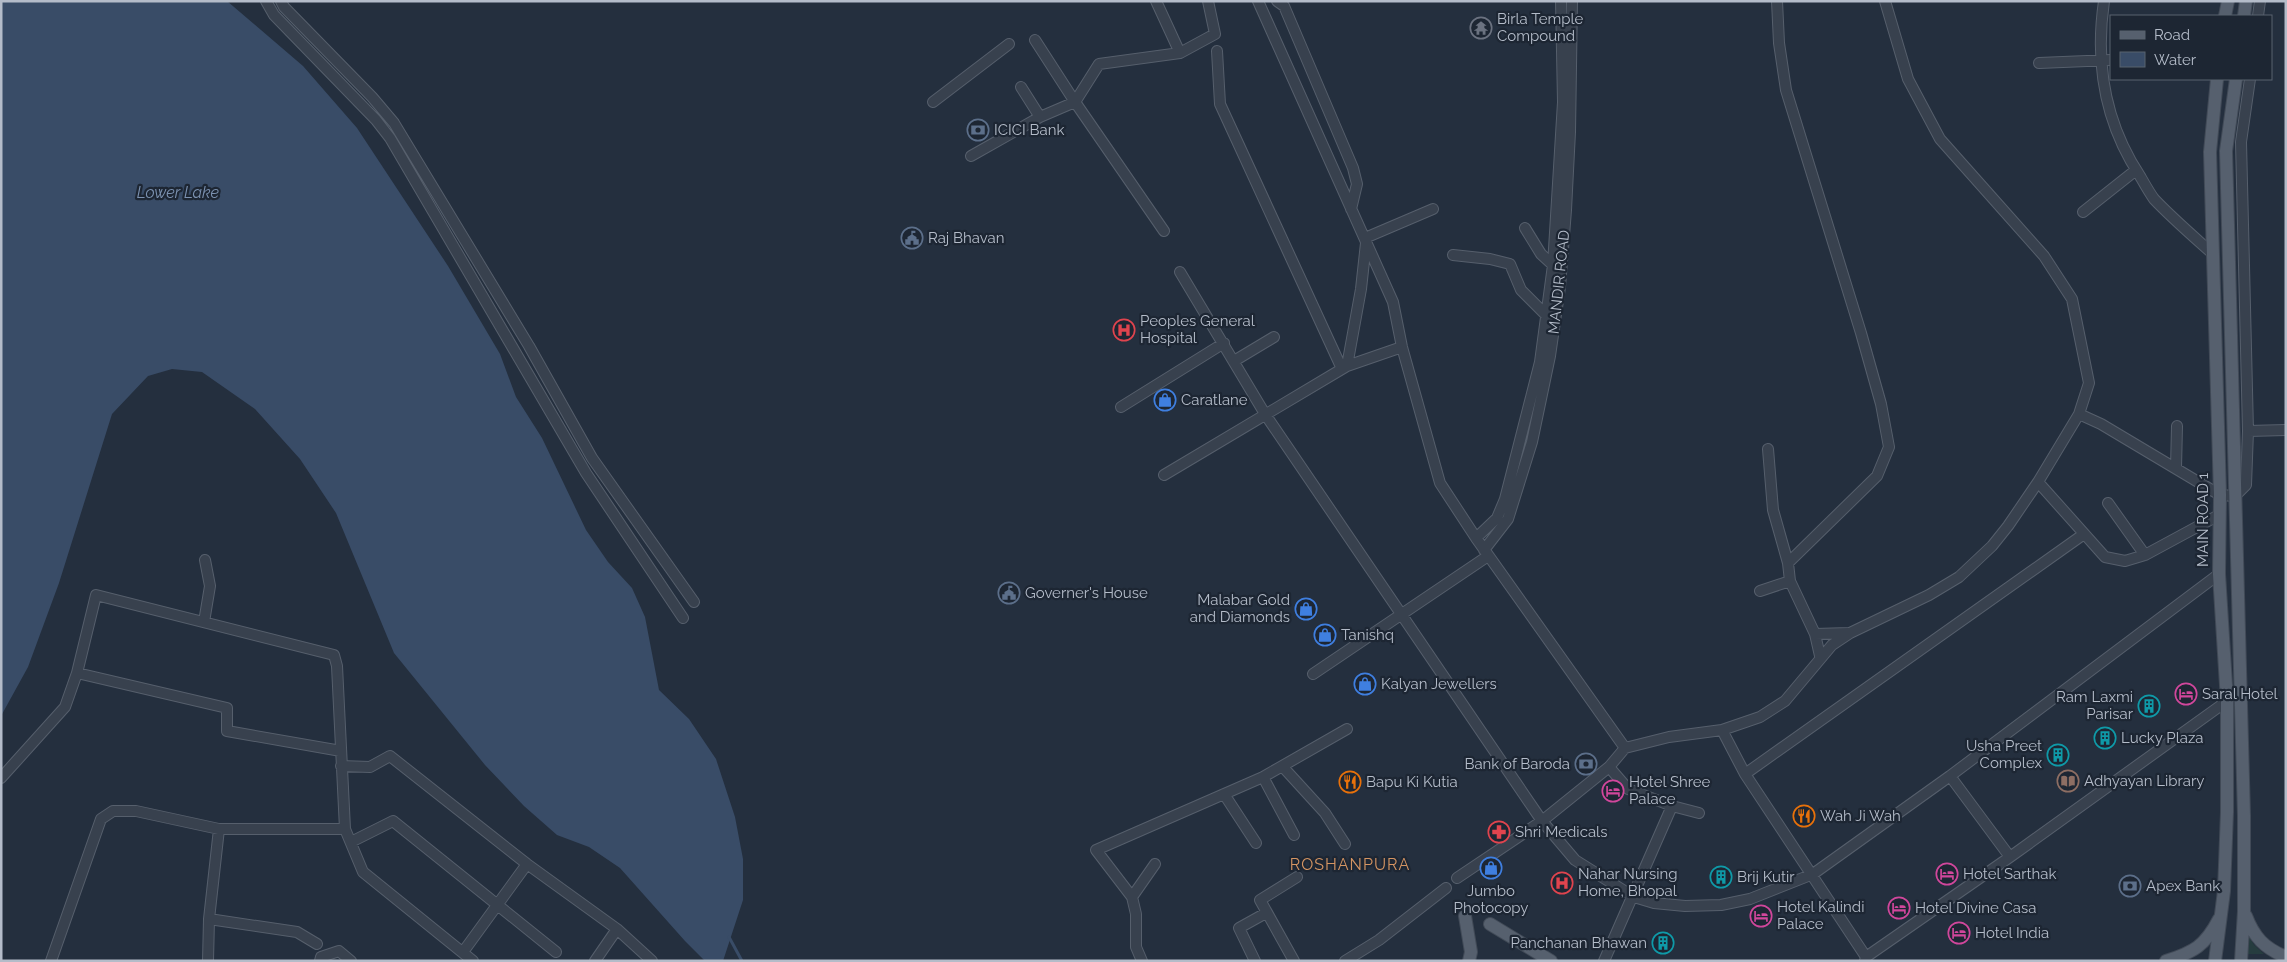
<svg xmlns="http://www.w3.org/2000/svg" width="2287" height="962" font-family="Raleway,sans-serif">
	<rect width="100%" height="100%" fill="#242f3e"/>
	<path fill="#263c3f" d="M2247,933L2254,945L2264,954H2245Z"/>
	<path fill="#394c67" d="M1,1H227L303,66L357,128L448,266L500,354L516,397L542,438L586,530L608,562L632,588L645,617L659,690L689,719L716,759L735,817L743,859V900L723,961H705L685,941L620,868L589,847L557,835L524,806L485,765L394,653L336,513L300,459L255,409L202,372L172,369L148,376L112,414L59,583L28,667L1,716Z"/>
	<g fill="none" stroke-linecap="round" stroke-linejoin="round">
		<path stroke="#394c67" stroke-width="3" d="M729,937L742,961"/>
		<g stroke="#565f6c" stroke-width="12">
			<path id="minor" d="M266,1L274,15L376,120L390,138L586,473L683,618
				M281,1L284,7L372,97L394,123L529,346L592,458L694,602
				M1156,1L1180,53
				M1258,1L1393,302L1402,347L1440,483L1476,538L1625,748
				M1277,1L1284,6L1353,168L1357,184L1351,209
				M1777,1L1779,43L1786,90L1861,333L1881,404L1889,447L1877,476L1788,563L1790,581L1815,634L1820,656
				M1885,1L1908,79L1940,139L2044,256L2072,299L2089,383L2079,414
				M2104,1C2095,63 2105,123 2140,176C2144,183 2149,192 2154,199C2172,218 2193,236 2213,254
				M2258,16L2260,1
				M1035,40L1075,102L1164,231
				M1217,51L1220,104L1342,369
				M2039,63L2111,60
				M1021,87L1040,117
				M933,102L1009,44
				M971,156L1040,117L1075,102L1099,64L1180,53L1215,34L1208,1
				M2083,212L2136,170
				M1525,228L1541,254L1553,265
				M1365,238L1433,209
				M1453,255L1490,259L1510,264L1521,290L1546,315
				M1180,272L1265,414L1542,821L1575,860L1634,897L1654,903L1685,906L1721,905L1750,899L1813,874L1950,776L2219,574
				M1234,361L1274,337
				M1347,366L1361,289L1366,243
				M1121,407L1224,343
				M2248,431L2286,430
				M1768,449L1773,510L1788,563
				M2176,468L2177,426
				M1164,475L1347,366L1402,347
				M2038,482L2105,557L2125,561L2145,555L2219,515
				M2108,503L2145,555
				M1476,538L1497,518L1505,499L1540,362L1553,265L1563,102L1561,1
				M1484,550L1508,519L1532,442L1550,356L1560,287L1566,210L1570,132L1572,1
				M1760,591L1790,581
				M204,622L210,586L205,560
				M1815,634L1849,633
				M77,673L227,708V731L341,751
				M1313,674L1488,556
				M1722,730L1745,774L1866,957
				M341,766L370,767L390,756L527,864L617,929L652,961
				M1283,767L1325,813L1345,844
				M1609,767L1628,789L1672,806L1699,813
				M1745,774L2084,534
				M1950,776L2010,857
				M1263,777L1294,835
				M1,778L65,707L77,673L96,595L334,655L337,666L345,829L363,872L473,961
				M1224,794L1256,843
				M351,842L393,821L556,952
				M1457,878L1542,821L1609,767L1625,748L1669,737L1722,730L1760,717L1785,701L1832,645L1850,633L1929,595L1959,577L1992,546L2008,526L2038,482L2079,414L2101,424L2220,495L2235,496L2246,485L2248,431L2241,142L2250,79
				M1132,897L1155,864
				M209,919L297,932L317,944
				M463,952L527,864
				M51,961L101,819L113,811H136L219,829H345
				M208,961L209,919L219,829
				M320,961L321,957L339,951L351,961
				M595,961L617,929
				M1142,961L1136,947V914L1132,897L1096,850L1263,777L1347,729
				M1255,961L1239,928L1266,913
				M1294,961L1260,900L1297,877
				M1345,961L1379,940L1446,888
				M1604,961L1672,806
				M1865,961L1866,957L2010,857L2227,701"/>
		</g>
		<g stroke="#414a57" stroke-width="14">
			<path id="major" d="M2225,16L2228,1
				M2244,16L2246,1
				M2236,79L2226,151L2244,816V911L2241,961
				M1465,916L1471,952L1469,961
				M2246,916C2254,937 2264,948 2286,957
				M1490,924L1551,961
				M2166,961C2194,952 2205,946 2219,919
				M2215,961L2224,891L2227,812V701L2219,574L2220,495L2210,152L2217,79"/>
		</g>
		<use href="#minor" stroke="#38414e" stroke-width="10"/>
		<use href="#major" stroke="#56606e" stroke-width="12"/>
	</g>
	<defs>
		<g id="temple-ring" transform="scale(1.125)"><circle r="9.5" fill="#1d2633" stroke="#6b7280" stroke-width="1.5"/><path d="M0-6L5-2H3V0L6.5 2.5H4V6H1.5V3h-3V6H-4V2.5H-6.5L-3 0V-2H-5Z" fill="#6b7280"/></g>
		<g id="bank-ring" transform="scale(1.125)"><circle r="9.5" fill="#1d2633" stroke="#5c6f8a" stroke-width="1.5"/><path d="M-6-4H6V4H-6ZM0-2.3a2.3 2.3 0 1 0 0 4.6a2.3 2.3 0 1 0 0-4.6Z" fill="#5c6f8a"/></g>
		<g id="civic-ring" transform="scale(1.125)"><circle r="9.5" fill="#1d2633" stroke="#5c6f8a" stroke-width="1.5"/><path d="M-.6-6.5H3V-4.5H.6V-3L4-1V1h2V6H-6V1h2V-1L-.6-3ZM-1.2 2.5V6h2.4V2.5Z" fill="#5c6f8a"/></g>
		<g id="hospital-ring" transform="scale(1.125)"><circle r="9.5" fill="#1d2633" stroke="#e0444e" stroke-width="1.5"/><path d="M-5-5h3v3.5h4V-5h3V5h-3V1.5h-4V5h-3Z" fill="#e0444e"/></g>
		<g id="shop-ring" transform="scale(1.125)"><circle r="9.5" fill="#1d2633" stroke="#3f7fe0" stroke-width="1.5"/><path d="M-5-2.5h2.3a2.7 3.5 0 0 1 5.4 0H5L5.5 6h-11ZM-1.5-2.5h3a1.5 2.3 0 0 0-3 0Z" fill="#3f7fe0"/></g>
		<g id="hotel-ring" transform="scale(1.125)"><circle r="9.5" fill="#1d2633" stroke="#d1479c" stroke-width="1.5"/><path d="M-6-4.5h1.5V1H6V5H4.5V3h-9V5H-6ZM-4 0a1.8 1.8 0 1 1 3.6 0ZM.5 0V-2.5h3Q6-2.5 6 0Z" fill="#d1479c"/></g>
		<g id="building-ring" transform="scale(1.125)"><circle r="9.5" fill="#1d2633" stroke="#0f9aa8" stroke-width="1.5"/><path d="M-4-6H4V6H1V3H-1V6H-4ZM-2.5-4.3h1.7v1.8h-1.7ZM.8-4.3h1.7v1.8H.8ZM-2.5-1h1.7V.8h-1.7ZM.8-1h1.7V.8H.8Z" fill="#0f9aa8"/></g>
		<g id="library-ring" transform="scale(1.125)"><circle r="9.5" fill="#1d2633" stroke="#8d6e63" stroke-width="1.5"/><path d="M-6-4Q-3-5.5-.7-3.5V5Q-3 3-6 4ZM6-4Q3-5.5 .7-3.5V5Q3 3 6 4Z" fill="#8d6e63"/></g>
		<g id="restaurant-ring" transform="scale(1.125)"><circle r="9.5" fill="#1d2633" stroke="#e8710a" stroke-width="1.5"/><path d="M-5-6h1v4h1v-4h1v4h1v-4h1v5L-1.5 .5V6h-2V.5L-5-1ZM5-6V6H3V1.5H1.5Q1.5-4 5-6Z" fill="#e8710a"/></g>
		<g id="pharmacy-ring" transform="scale(1.125)"><circle r="9.5" fill="#1d2633" stroke="#e0444e" stroke-width="1.5"/><path d="M-2-6h4v4h4v4h-4v4h-4v-4h-4v-4h4Z" fill="#e0444e"/></g>
	</defs>
	<g fill-rule="evenodd">
		<use href="#temple-ring" x="1481" y="28"/>
		<use href="#bank-ring" x="978" y="130"/>
		<use href="#civic-ring" x="912" y="238"/>
		<use href="#hospital-ring" x="1124" y="330"/>
		<use href="#shop-ring" x="1165" y="400"/>
		<use href="#civic-ring" x="1009" y="593"/>
		<use href="#shop-ring" x="1306" y="609"/>
		<use href="#shop-ring" x="1325" y="635"/>
		<use href="#shop-ring" x="1365" y="684"/>
		<use href="#hotel-ring" x="2186" y="694"/>
		<use href="#building-ring" x="2149" y="706"/>
		<use href="#building-ring" x="2105" y="738"/>
		<use href="#building-ring" x="2058" y="755"/>
		<use href="#bank-ring" x="1586" y="764"/>
		<use href="#library-ring" x="2068" y="781"/>
		<use href="#restaurant-ring" x="1350" y="782"/>
		<use href="#hotel-ring" x="1613" y="791"/>
		<use href="#restaurant-ring" x="1804" y="816"/>
		<use href="#pharmacy-ring" x="1499" y="832"/>
		<use href="#shop-ring" x="1491" y="868"/>
		<use href="#hotel-ring" x="1947" y="874"/>
		<use href="#building-ring" x="1721" y="877"/>
		<use href="#hospital-ring" x="1562" y="883"/>
		<use href="#bank-ring" x="2130" y="886"/>
		<use href="#hotel-ring" x="1899" y="908"/>
		<use href="#hotel-ring" x="1761" y="916"/>
		<use href="#hotel-ring" x="1959" y="933"/>
		<use href="#building-ring" x="1663" y="943"/>
	</g>
	<g text-anchor="middle" dominant-baseline="central" stroke-width="4.5" stroke-linejoin="round" paint-order="stroke">
		<g font-size="15" fill="#b4bcc9" stroke="#1d2633" text-anchor="start">
			<text x="1497" y="19">Birla Temple<tspan x="1497" dy="17">Compound</tspan></text>
			<text x="994" y="130">ICICI Bank</text>
			<text x="928" y="238">Raj Bhavan</text>
			<text x="1140" y="321">Peoples General<tspan x="1140" dy="17">Hospital</tspan></text>
			<text x="1181" y="400">Caratlane</text>
			<text x="1025" y="593">Governer's House</text>
			<text x="1290" y="600" text-anchor="end">Malabar Gold<tspan x="1290" dy="17">and Diamonds</tspan></text>
			<text x="1341" y="635">Tanishq</text>
			<text x="1381" y="684">Kalyan Jewellers</text>
			<text x="2202" y="694">Saral Hotel</text>
			<text x="2133" y="697" text-anchor="end">Ram Laxmi<tspan x="2133" dy="17">Parisar</tspan></text>
			<text x="2121" y="738">Lucky Plaza</text>
			<text x="2042" y="746" text-anchor="end">Usha Preet<tspan x="2042" dy="17">Complex</tspan></text>
			<text x="1570" y="764" text-anchor="end">Bank of Baroda</text>
			<text x="2084" y="781">Adhyayan Library</text>
			<text x="1366" y="782">Bapu Ki Kutia</text>
			<text x="1629" y="782">Hotel Shree<tspan x="1629" dy="17">Palace</tspan></text>
			<text x="1820" y="816">Wah Ji Wah</text>
			<text x="1515" y="832">Shri Medicals</text>
			<text x="1578" y="874">Nahar Nursing<tspan x="1578" dy="17">Home, Bhopal</tspan></text>
			<text x="1963" y="874">Hotel Sarthak</text>
			<text x="1737" y="877">Brij Kutir</text>
			<text x="2146" y="886">Apex Bank</text>
			<text x="1491" y="891" text-anchor="middle">Jumbo<tspan x="1491" dy="17">Photocopy</tspan></text>
			<text x="1777" y="907">Hotel Kalindi<tspan x="1777" dy="17">Palace</tspan></text>
			<text x="1915" y="908">Hotel Divine Casa</text>
			<text x="1975" y="933">Hotel India</text>
			<text x="1647" y="943" text-anchor="end">Panchanan Bhawan</text>
		</g>
		<g font-size="15" fill="#b4bcc9" stroke="#1d2633">
			<text transform="translate(1559 282) rotate(-84)">MANDIR ROAD</text>
			<text transform="translate(2203 520) rotate(-90)">MAIN ROAD 1</text>
		</g>
		<g font-size="16" font-style="italic" fill="#7c92b1" stroke="#1d2633">
			<text x="178" y="192">Lower Lake</text>
		</g>
		<g font-size="16" letter-spacing="1" fill="#d59563" stroke="#1d2633">
			<text x="1350" y="864">ROSHANPURA</text>
		</g>
	</g>
	<rect width="2287" height="962" fill="none" stroke="#b4bcc9" stroke-width="5"/>
	<rect x="2110" y="15" width="162" height="65" fill="#1d2633" stroke="#59626f"/>
	<rect x="2120" y="31" width="25" height="8" fill="#56606e" stroke="#59626f"/>
	<text x="2154" y="40" font-size="15" fill="#b4bcc9">Road</text>
	<rect x="2120" y="52" width="25" height="15" fill="#394c67" stroke="#59626f"/>
	<text x="2154" y="65" font-size="15" fill="#b4bcc9">Water</text>
</svg>
